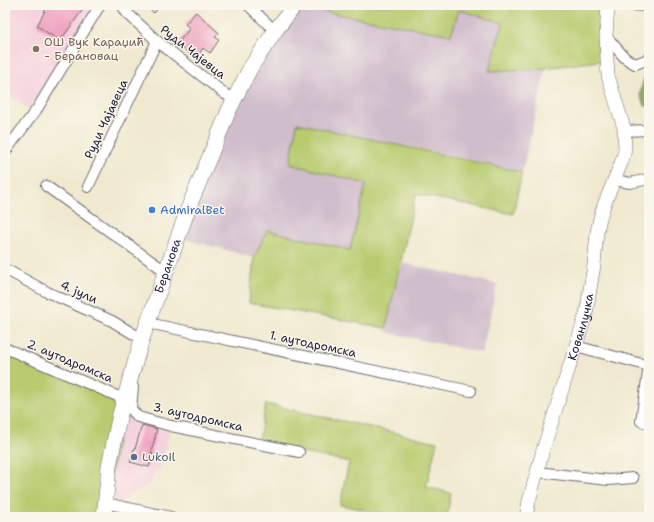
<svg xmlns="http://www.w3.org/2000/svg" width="654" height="522" font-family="'Shantell Sans',sans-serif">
	<rect width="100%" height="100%" fill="#fbf7ec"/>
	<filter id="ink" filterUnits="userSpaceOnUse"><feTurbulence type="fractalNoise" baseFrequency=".025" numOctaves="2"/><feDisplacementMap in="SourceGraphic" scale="8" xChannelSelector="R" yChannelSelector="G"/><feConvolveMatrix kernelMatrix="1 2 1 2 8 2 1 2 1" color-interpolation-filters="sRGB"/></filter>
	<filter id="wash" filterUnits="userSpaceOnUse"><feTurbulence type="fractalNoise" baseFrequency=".012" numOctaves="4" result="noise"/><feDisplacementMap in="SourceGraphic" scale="16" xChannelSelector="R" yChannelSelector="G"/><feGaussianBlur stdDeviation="0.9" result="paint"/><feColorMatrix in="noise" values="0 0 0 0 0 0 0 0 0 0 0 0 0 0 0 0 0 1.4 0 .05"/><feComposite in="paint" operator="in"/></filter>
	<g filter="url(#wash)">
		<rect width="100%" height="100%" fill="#f0e9cf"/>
		<path fill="#f4cfdc" d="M5,5H96L29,110L5,93Z
			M120,414L148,420L171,426L161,469L154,472L151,481L143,489L131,494L122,501L120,506L163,517H105Z"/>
		<path fill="#d0bdcc" d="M294,6L451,35L459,10L503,23L490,71L546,68L522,172L469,159L298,123L290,164L366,184L350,250L268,230L254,258L178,237L209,157Z
			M402,263L497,284L482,353L385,332Z"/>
		<path fill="#b8cb6e" stroke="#6d7654" d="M295,5H498L512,10L514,5H608L607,60L546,68L489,71L503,23L459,10L451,35L294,6Z
			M297,123L522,172L513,214L416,194L386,328L249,303L254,258L267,230L350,250L366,184L290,164Z
			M5,348L124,399L104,517H5Z
			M266,404L437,442L426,487L451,493L447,517H401L340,505L349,462L258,444Z"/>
		<path fill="#92af61" stroke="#5a684e" d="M649,77V106L644,105L640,94L644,78Z"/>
		<g id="blocks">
			<path fill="#efa2bf" d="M48,5H86L60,41L37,26Z
				M144,5H161L154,13Z
				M196,12L219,33L215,37L219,40L210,53L203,48L196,59L177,44L190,28L185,24Z
				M142,425L157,429L151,454H153L149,467L130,462L134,449H135Z"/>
		</g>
	</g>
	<g filter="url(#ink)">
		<use href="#blocks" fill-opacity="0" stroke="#6a686f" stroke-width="1"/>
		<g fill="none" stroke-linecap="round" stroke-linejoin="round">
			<g stroke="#6a686f" stroke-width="12">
				<path id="minor" d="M122,5L127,13L157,41L225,94L234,99
					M248,5L275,31
					M627,5L649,6
					M606,36L625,58L635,64L649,59
					M624,131L649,130
					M5,152L37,109L100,5
					M615,180L630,183L649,179
					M46,186L165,271
					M88,187L157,41
					M5,269L47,292L112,321L142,339
					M148,323L471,391
					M576,346L649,366
					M5,348L124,399
					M649,366L641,421L649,424
					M133,387L131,409L138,417L171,426L299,452
					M537,472L608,480L633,478
					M105,503L171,517"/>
			</g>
			<g stroke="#6a686f" stroke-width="14">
				<g id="tertiary">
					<path id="s1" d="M526,517L529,501L543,450L586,314L594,265L597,232L600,218L604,205L622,161L625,150L624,128L608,76L607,60L606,36L608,5"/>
				</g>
			</g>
			<g stroke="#6a686f" stroke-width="16">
				<g id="secondary">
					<path id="s2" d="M104,517L109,466L120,414L142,339L188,209L229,110L242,84L251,67L275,31L295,5"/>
				</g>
			</g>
			<use href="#minor" stroke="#fff" stroke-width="10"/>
			<use href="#tertiary" stroke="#fff" stroke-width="13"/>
			<use href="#secondary" stroke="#fff" stroke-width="15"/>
		</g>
	</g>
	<circle fill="#8d6e63" stroke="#fbf7ec" stroke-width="1.5" cx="36" cy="49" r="4"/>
	<circle fill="#3f7fe0" stroke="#fbf7ec" stroke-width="1.5" cx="152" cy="210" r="4"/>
	<circle fill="#5c6f8a" stroke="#fbf7ec" stroke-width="1.5" cx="134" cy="457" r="4"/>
	<g text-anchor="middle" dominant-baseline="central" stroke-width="3" stroke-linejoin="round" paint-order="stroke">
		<g font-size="12" fill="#785e54" stroke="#fbf7ec" text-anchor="start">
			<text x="44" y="42">ОШ Вук Караџић<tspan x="44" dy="14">- Берановац</tspan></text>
		</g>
		<g font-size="12" fill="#22223b" stroke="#fbf7ec">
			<text transform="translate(193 52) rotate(38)">Руди Чајевца</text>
			<text transform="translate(106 119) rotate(-65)">Руди Чајавеца</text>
			<text stroke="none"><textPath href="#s2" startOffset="260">Беранова</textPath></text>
			<text transform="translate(79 292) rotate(24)">4. јули</text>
			<text stroke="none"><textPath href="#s1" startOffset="198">Кованлучка</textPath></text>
			<text transform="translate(313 344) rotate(12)">1. аутодромска</text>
			<text transform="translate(70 361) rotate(23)">2. аутодромска</text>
			<text transform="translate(198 417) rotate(13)">3. аутодромска</text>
		</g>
		<g font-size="12" fill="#366cbe" stroke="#fbf7ec" text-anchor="start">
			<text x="160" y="210">AdmiralBet</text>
		</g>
		<g font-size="12" fill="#4e5e75" stroke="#fbf7ec" text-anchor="start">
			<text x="142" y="457">Lukoil</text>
		</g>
	</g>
	<rect width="654" height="522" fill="none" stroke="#fbf7ec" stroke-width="20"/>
</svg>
